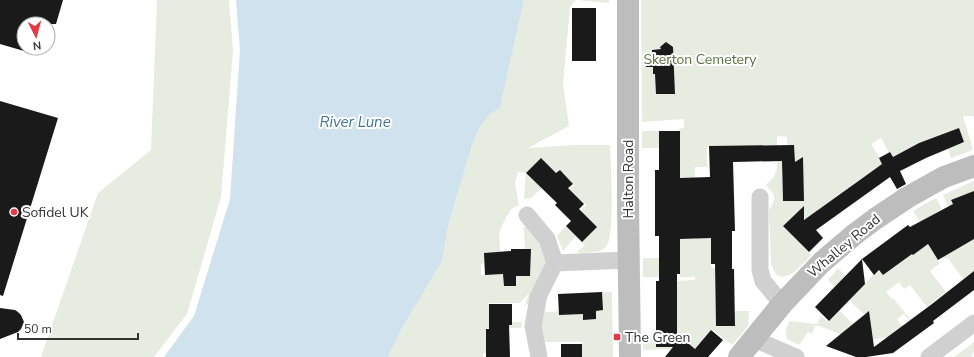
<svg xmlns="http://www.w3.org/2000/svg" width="974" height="357" font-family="'Nunito Sans',sans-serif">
	<rect width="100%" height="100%" fill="#fff"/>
	<path fill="#e6ecdf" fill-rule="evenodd" d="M157,0H229L233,51L221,197L187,314L154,357H41L98,193L151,150Z
		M524,0H609V3L576,0L570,7L563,84L569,126L528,148L575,145H610C611,172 613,199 611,226C610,232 610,240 607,245C602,254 587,252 578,253V250L585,246L582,242L597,227L581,211L586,205L570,190L574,185L560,171L557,173L555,172L526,173L542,188L531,198L524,199L526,173L518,172L515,183L519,205C514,207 510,209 509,214L505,217L506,219C497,231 500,238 500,252L485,253V263L481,264V275L510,274L522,276H530L531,249H525L524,230L522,229L526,226L533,230L548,262L531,303L525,305L529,293L520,303H489V325H512V322H522L521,328H486V351L494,353H483V357H388L401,330L442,261L449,222L471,149L478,130L490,114L500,108Z
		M641,0H974V119L973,116H963L973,150L951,158L948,149L964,142L959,128L918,143L893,157L890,152L888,151L881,138L871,144L883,163L820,208L818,210L817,215L808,222L798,212L783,226L811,255C801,266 779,293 771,263L769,211L774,200V196L772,192L766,185C774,177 778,173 777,161H795L794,146L787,145V137L778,136L777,137V146H707V167H695V188L711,234V266L713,268H715L716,326H735V311H749L748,326L732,345L712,329L688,357L679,349L643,350V336L656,335V347H677V281L695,280V277H680V239H695V220L675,188L680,167L679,129L684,128V119L642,122ZM782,173L804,201H783Z
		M642,131H659V148H642Z
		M974,181V191L951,201L959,219L974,213V271L963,279L948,258L945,259L937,245L956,225L943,195Z
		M936,198L942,209L920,222L913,211L925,204Z
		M566,226L576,236L563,251L557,236Z
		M927,244L940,263L930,271L946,292L927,307L910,285L904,289L899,282L886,292L892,299L893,298L911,320L910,321L904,314L897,319L902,327L896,336L856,342L853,339L819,326H815L812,334L808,332L799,345L787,339C785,332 786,327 790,321L817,324L821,316L829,322V321L839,310L857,328L868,318L849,300L872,276L880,271L883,275L888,271L885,267L895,260Z
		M643,258H659V277H643Z
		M838,268L845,276L835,287L828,280Z
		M548,291L545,312L603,310L602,292H612L613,357H582V342H542L541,327L543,305Z
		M974,342V352L971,355L973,357H954Z"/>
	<path fill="#cfe2ee" d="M236,0H524L500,108L490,114L478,130L471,149L449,222L442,261L401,330L388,357H164L194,316L230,199L240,50Z"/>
	<path fill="#1a1a1a" d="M0,0H63L56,24H24V51L0,44Z
		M572,8H596V61H572Z
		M666,42L673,47L675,94H656L655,74H653V67H646L645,53H652V50L661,49L660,47Z
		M0,101L58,118L3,296L0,295Z
		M959,128L964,142L926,158L900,171L906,184L897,189L890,177L816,230L823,238L809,252L783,226L804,206V220L864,177L882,164L879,158L890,152L893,157L919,143Z
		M659,131H680V178L710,177L709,146L794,145L795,162L803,157L804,201H783L782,161L733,162L735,231H732V269H734L735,326H716L715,264H711V238L680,239V274H677V334L695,349L711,330L723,340L708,357H665L673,347H656V281H659V236H655V170H659Z
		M541,158L556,173L560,170L573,184L568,188L584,204L579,209L597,227L582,242L566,226L571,221L555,205L557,203L526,173Z
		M974,191V239L938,260L928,244L913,255L912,254L883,275L879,270L874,275L862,259L908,225L910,227L953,204L951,200Z
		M511,249H531L530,276H516V286H504L503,274L485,275L484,253L511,251Z
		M862,259L865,284L829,321L815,307Z
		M974,271V290L933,321L934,323L893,353L866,357H856L826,346L869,311L874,347L932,304Z
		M602,292L603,310L596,311V319L583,320V314L559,315L558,294Z
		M489,304H512V325H509L510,357H486V329H489Z
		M0,308L15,310L18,312L21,315L24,322L21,329L18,332L0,339Z
		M561,344H582V357H561Z"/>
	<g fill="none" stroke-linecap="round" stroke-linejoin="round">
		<path stroke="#d0d0d0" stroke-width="17" d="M760,197V270L763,281L782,304
			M527,215L547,239L555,263
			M754,339L796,357
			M539,357L533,326L536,309L538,297L555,263L628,260
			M929,357L974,323"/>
		<path stroke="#bdbdbd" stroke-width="22" d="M628,0V202L630,357
			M739,357L782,304L822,262L855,234L875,219L908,197L944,177L974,166"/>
	</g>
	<g fill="#e63946" stroke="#fff" stroke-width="1.5">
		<circle cx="14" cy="212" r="4"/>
		<rect x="613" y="333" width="8" height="8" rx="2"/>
	</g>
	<g text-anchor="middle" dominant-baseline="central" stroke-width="4" stroke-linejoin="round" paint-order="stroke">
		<g font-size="14" fill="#56703f" stroke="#fff">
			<text x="700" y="59">Skerton Cemetery</text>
		</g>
		<g font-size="14" fill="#333" stroke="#fff">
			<text transform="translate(628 179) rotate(-90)">Halton Road</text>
			<text transform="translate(844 246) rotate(-40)">Whalley Road</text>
		</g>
		<g font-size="14" fill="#333" stroke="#fff" text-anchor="start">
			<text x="22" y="212">Sofidel UK</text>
			<text x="625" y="337">The Green</text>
		</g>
		<g font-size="15" font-style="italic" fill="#3f7597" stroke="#fff">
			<text x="355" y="122">River Lune</text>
		</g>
	</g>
	<g transform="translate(36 36) rotate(174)"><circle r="19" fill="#ffffff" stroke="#adadad"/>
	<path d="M0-3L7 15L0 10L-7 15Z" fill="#e63946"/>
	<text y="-6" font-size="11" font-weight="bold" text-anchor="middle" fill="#333333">N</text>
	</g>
	<path d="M18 333v6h120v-6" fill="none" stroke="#333333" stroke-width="2"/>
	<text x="24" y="333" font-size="12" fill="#333333" stroke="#ffffff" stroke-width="3" paint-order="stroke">50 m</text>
</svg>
